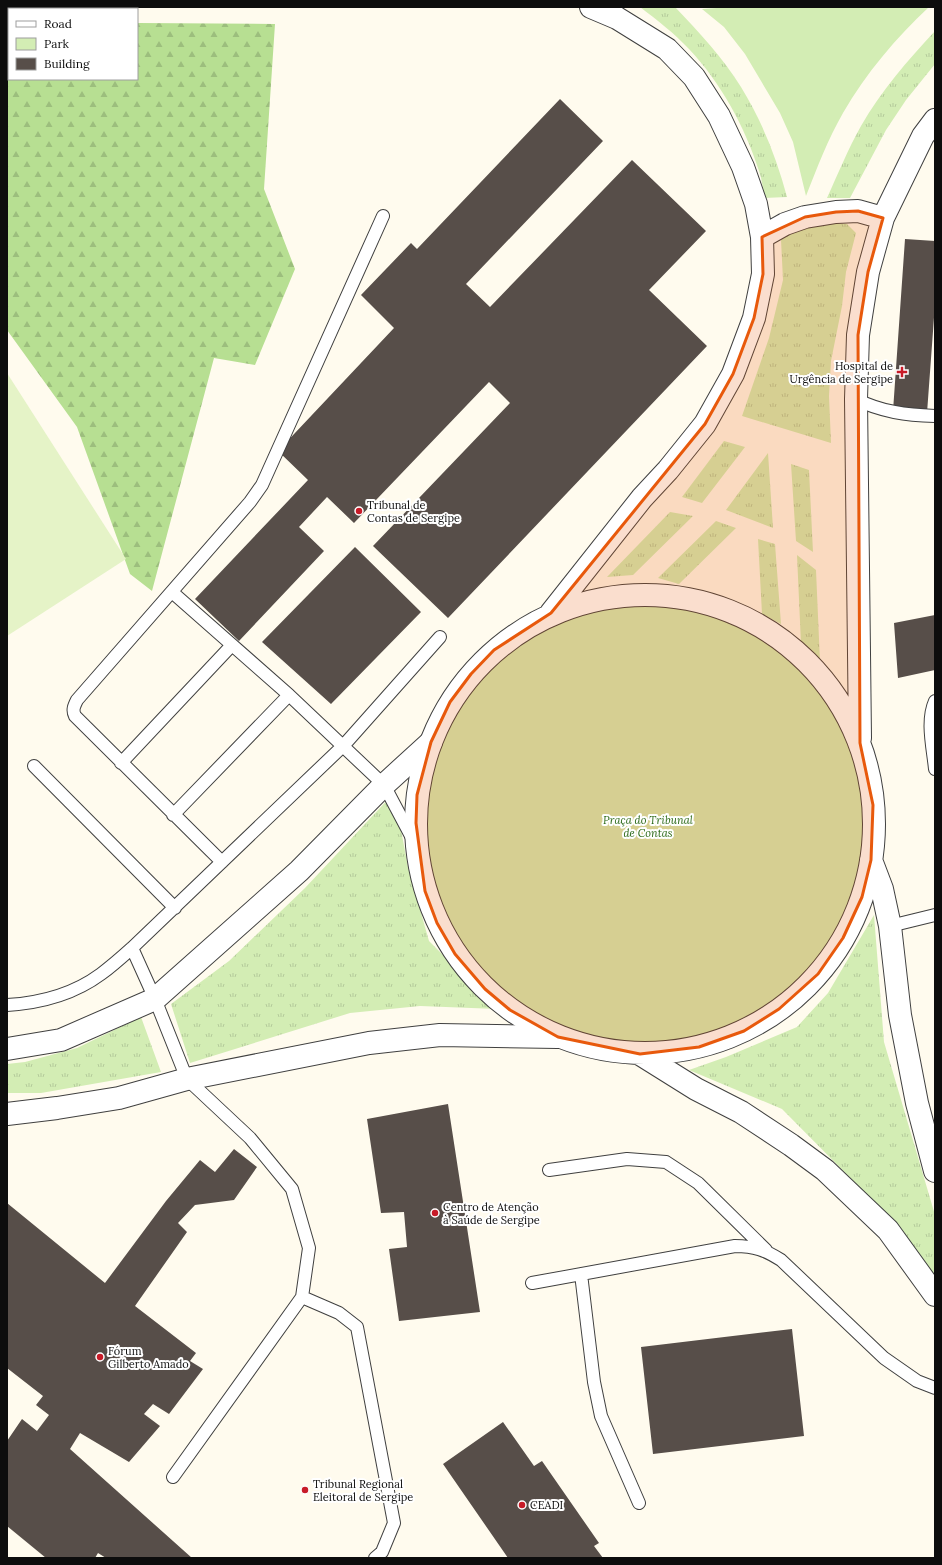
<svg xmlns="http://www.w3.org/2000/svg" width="942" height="1565" font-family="Lora,serif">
	<defs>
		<pattern id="grass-tufts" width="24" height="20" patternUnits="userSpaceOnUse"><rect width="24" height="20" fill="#d3edb4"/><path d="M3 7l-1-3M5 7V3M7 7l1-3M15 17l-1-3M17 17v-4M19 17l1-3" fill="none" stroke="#b4ca9a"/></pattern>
		<pattern id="forest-firs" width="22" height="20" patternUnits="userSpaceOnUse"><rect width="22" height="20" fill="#b7df92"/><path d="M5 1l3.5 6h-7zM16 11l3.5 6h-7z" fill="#9cbe7d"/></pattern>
	</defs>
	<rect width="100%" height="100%" fill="#fffbee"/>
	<path fill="url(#grass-tufts)" d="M640,7H675C699,32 723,58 741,87C762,121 777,159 787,197L764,198C763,189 762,179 759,171C745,127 721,83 689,49C674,33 657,20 640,7Z
		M935,31V64L906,100L886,130L850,198H827C838,174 848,149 861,126C881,91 908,60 935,31Z
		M822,222L847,224L856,233L846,272L842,306L831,361L829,396L831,443L742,416L769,338L783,280L781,240L798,227Z
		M724,441L745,447L702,503L682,497Z
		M768,453L773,528L726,510Z
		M791,464L809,470L813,552L796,541Z
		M670,512L693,516L633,575L607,577Z
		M716,521L736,528L679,584L658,578Z
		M758,539L775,544L781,624L762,614Z
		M797,555L816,570L820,662L801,644Z
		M394,793L408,867L429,941L497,1009L420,1006L350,1013L190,1063L171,1004L229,961L305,888Z
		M874,915L884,1042L935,1215V1280L890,1218L782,1109L689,1070L726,1057L797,1027L828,993Z
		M141,1017L161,1072L41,1093H7V1064L25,1062L77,1048Z"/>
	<path fill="url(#forest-firs)" d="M7,23H9V79H137V23L275,24L264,189L295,269L255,365L214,358L152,591L130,574L77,427L7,330Z"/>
	<path fill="#d3edb4" d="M731,7H929C896,38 866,73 843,113C828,139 817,168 806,196L793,142L780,113L745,54L724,27L702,9Z
		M418 825a228 228 0 1 1 456 0a228 228 0 1 1-456 0Z"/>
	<path fill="#e5f3c7" d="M7,373L126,559L7,636Z"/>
	<path fill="#574e49" d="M560,99L603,141L466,284L490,307L632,160L706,231L649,290L707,346L448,618L373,546L510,403L489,382L354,523L327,497L299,527L324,551L239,641L195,599L308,480L278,451L394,328L361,295L411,243L417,249Z
		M905,239L935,241V304L927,413L893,411Z
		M355,547L421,612L331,704L262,642Z
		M935,615V670L898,678L894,623Z
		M448,1104L480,1312L399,1321L389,1249L407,1247L404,1212L381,1213L367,1119Z
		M234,1149L257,1167L234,1200L195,1205L178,1223L187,1232L135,1306L196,1353L190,1361L203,1369L169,1414L153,1404L144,1414L160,1426L129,1462L80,1433L70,1449L192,1558H106L98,1553L95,1558H46L7,1526V1441L22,1419L37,1431L49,1415L36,1405L43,1396L7,1368V1203L105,1283L166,1201L200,1160L215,1172Z
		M792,1329L804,1436L653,1454L641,1347Z
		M503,1422L534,1466L542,1461L599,1543L594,1546L603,1558H508L443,1464Z"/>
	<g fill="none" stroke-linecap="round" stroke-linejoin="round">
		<g stroke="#404040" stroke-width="14">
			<path id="service" d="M856,399C881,412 907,415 935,416
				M172,592L289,695L384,785L419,851
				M935,701C926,721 933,748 935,769
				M121,763L232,645
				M34,766L175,908
				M173,815L289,695
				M222,862L75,716C72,710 74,706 77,700L250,502L262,485L383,216
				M890,926L935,915
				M132,948L155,999L187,1079L250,1138L292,1189L309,1248L302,1297L173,1477
				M7,1005C40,1003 74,994 101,974C112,966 122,957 132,948L344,745L440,637
				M549,1170L627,1159L666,1162L698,1183L766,1250
				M581,1274L594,1382L601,1416L639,1503
				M532,1283L735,1246C755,1246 765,1250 781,1260L884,1358L917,1381L935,1388
				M302,1297L339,1313L357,1327L394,1523L382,1552L375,1558"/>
		</g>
		<g stroke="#404040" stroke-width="24">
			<path id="minor" d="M7,1049L61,1040L155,999L299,871L384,785L431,742
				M7,1114L57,1108L119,1098L187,1079L369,1043L440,1035L558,1037"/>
		</g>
		<g stroke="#404040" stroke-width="24">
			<path id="tertiary" d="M762,237L785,224L805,217L836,212L858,211L883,218
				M416 824a229 229 0 1 1 458 0a229 229 0 1 1-458 0Z
				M551,613L642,498L668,470L705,424L733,374L754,318L763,274L762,237L756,204L743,167L719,116L694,77L667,49L617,18L591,7
				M860,738L856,399L858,335L868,272L883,218L923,136L935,120
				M871,860L882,889L890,926L900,1015L917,1103L935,1171
				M640,1054L696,1089L741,1112L791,1145L825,1170L888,1230L935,1295"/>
		</g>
		<use href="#service" stroke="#fff" stroke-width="12"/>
		<use href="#minor" stroke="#fff" stroke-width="22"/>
		<use href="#tertiary" stroke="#fff" stroke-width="22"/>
	</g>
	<path fill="#e8590c" fill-opacity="0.2" stroke="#e8590c" stroke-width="3" stroke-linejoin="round" d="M858,211L883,218L868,272L858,335L860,743L873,805L871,860L862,897L843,938L818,974L779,1009L744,1031L699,1047L640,1054L558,1037L510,1010L485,989L455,954L437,923L425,891L416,823L417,795L431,742L450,702L471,674L494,650L551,613L705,424L733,374L754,318L763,274L762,237L805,217L836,212Z"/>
	<g fill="#c81b28" stroke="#fff" stroke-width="1.5">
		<path d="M900 366h4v4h4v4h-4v4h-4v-4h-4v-4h4z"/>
		<circle cx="359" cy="511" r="4"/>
		<circle cx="435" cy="1213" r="4"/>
		<circle cx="100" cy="1357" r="4"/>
		<circle cx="305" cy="1490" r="4"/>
		<circle cx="522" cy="1505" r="4"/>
	</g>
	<g text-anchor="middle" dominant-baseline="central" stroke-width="4" stroke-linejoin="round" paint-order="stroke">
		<g font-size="11" fill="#0d0d0d" stroke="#fff" text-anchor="start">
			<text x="893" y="366" text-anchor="end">Hospital de<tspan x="893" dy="13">Urgência de Sergipe</tspan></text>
			<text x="367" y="505">Tribunal de<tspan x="367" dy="13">Contas de Sergipe</tspan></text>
			<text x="443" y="1207">Centro de Atenção<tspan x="443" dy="13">à Saúde de Sergipe</tspan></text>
			<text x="108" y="1351">Fórum<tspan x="108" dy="13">Gilberto Amado</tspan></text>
			<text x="313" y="1484">Tribunal Regional<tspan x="313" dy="13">Eleitoral de Sergipe</tspan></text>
			<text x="530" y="1505">CEADI</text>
		</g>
		<g font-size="11" font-style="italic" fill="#2c6a19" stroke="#fff">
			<text x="648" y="820">Praça do Tribunal<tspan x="648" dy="13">de Contas</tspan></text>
		</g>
	</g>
	<rect width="942" height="1565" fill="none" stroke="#0d0d0d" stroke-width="16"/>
	<rect x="8" y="8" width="130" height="72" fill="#ffffff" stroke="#9e9e9e"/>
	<rect x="16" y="21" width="20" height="6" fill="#ffffff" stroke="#9e9e9e"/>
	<text x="44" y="28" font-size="12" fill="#0d0d0d">Road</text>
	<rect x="16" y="38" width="20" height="12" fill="#d3edb4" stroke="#9e9e9e"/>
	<text x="44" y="48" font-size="12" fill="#0d0d0d">Park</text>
	<rect x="16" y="58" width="20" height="12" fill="#574e49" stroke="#9e9e9e"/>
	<text x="44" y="68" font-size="12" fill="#0d0d0d">Building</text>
</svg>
